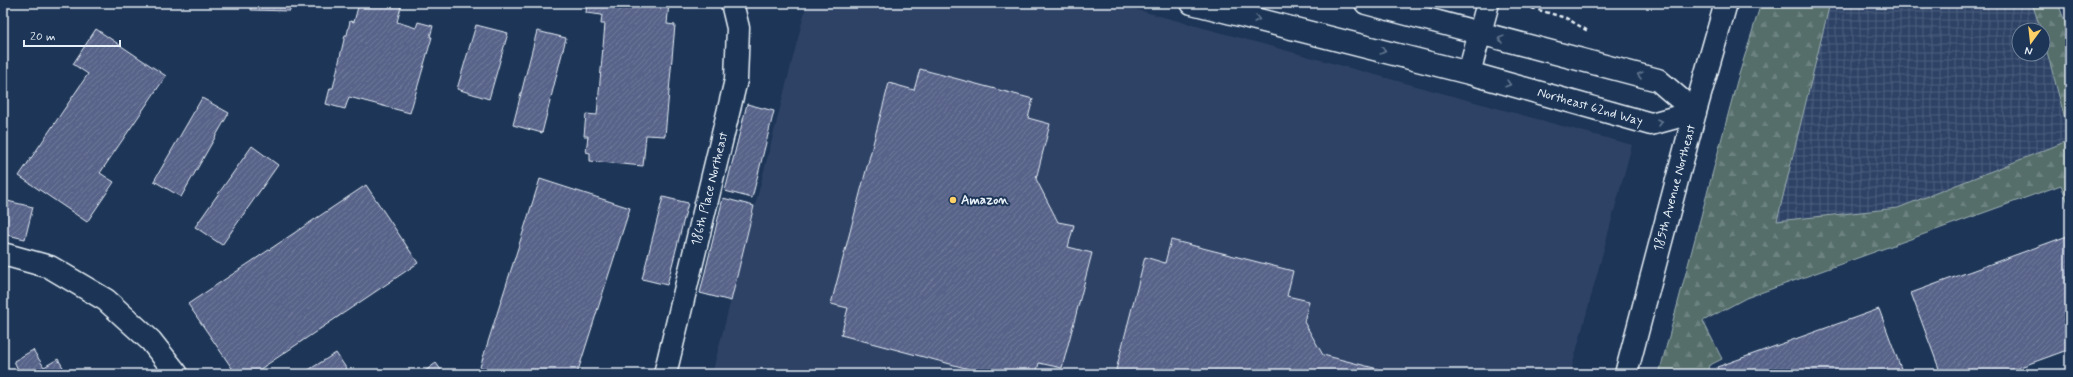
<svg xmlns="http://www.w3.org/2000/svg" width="2073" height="377" font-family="Mynerve,sans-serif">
	<defs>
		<pattern id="industrial-grid" width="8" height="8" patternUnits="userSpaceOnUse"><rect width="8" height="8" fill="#2f4366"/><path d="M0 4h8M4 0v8" fill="none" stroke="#4d5f7d"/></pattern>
		<pattern id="forest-firs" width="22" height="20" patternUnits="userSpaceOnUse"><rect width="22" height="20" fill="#556e6b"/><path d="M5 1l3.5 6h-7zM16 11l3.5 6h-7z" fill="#6d8381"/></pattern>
		<pattern id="building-hatch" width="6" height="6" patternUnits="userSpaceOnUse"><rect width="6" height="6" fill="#59638a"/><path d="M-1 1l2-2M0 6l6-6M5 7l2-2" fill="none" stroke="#717a9b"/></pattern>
	</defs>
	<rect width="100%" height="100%" fill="#1d3557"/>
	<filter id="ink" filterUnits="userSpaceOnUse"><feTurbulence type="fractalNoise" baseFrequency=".025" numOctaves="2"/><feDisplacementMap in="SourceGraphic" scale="8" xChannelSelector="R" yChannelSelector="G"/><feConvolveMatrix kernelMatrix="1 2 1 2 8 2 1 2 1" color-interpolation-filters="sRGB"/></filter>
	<g filter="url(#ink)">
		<path fill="#2f4366" d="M807,3H1112L1632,145L1570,374H712Z"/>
		<path fill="url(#industrial-grid)" d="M1830,3H2032L2041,30H2019V54H2043V37L2070,140L1898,208L1777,221Z"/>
		<path fill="url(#forest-firs)" stroke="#9eb0b2" d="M1761,3H1830L1777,221L1898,208L2070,140V208L2061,185L1746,298L1703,321L1722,359L1708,366L1711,374H1659L1737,81Z
			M2032,3H2058L2070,36V137L2043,37V30H2041Z"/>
		<path fill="url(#building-hatch)" stroke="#e8f1f8" d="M251,3H299L298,8L290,7V11L251,10Z
			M349,3H402L397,22L416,28L418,22L433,26L430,37H432L410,113L349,97L345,109L326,104L330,88H333L345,35H347L350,21L354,22L358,7L349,5Z
			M587,3H669L667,24L675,25L665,136L646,135L643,166L590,161V153L586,152L588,136H584L586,114L597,115L605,24H601L602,15L586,13Z
			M476,25L508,33L489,99L457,89Z
			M96,29L166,76L100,173L114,182L87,222L19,176L88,74L73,64Z
			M537,31L566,38L542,133L513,125Z
			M920,69L1033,99L1028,118L1050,124L1036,179L1058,222L1074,225L1068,247L1092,253L1062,368L1039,363L1036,374H988L841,335L848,308L831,304L889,83L914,90Z
			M202,98L229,113L181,197L154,181Z
			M747,104L774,111L752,198L725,191Z
			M252,146L278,165L222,245L195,227Z
			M540,179L630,208L577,374H501L480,367Z
			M366,185L418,263L253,374H236L188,304Z
			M663,197L688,203L667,285L642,279Z
			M723,198L754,206L731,301L700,293Z
			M3,200L33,207L25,239L3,234Z
			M2070,235V349L2001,374H1941L1911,293Z
			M1171,240L1293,271L1287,296L1309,301L1304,322L1323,355L1378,369L1376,374H1115L1145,257L1165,263Z
			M1879,309L1903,374H1719L1717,367Z
			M33,350L44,367L58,359L67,374H20L14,361Z
			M336,353L350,374H302Z
			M436,363L444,374H421Z"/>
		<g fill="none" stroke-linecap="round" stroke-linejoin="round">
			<g stroke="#e8f1f8" stroke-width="25">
				<path id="street" d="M1192,3L1469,73L1651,124L1695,112
					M1366,3L1658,80L1695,112
					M1469,73L1488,3
					M3,254L50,267L106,300L151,341L177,374
					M665,374L736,80L738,28L732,3"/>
			</g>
			<g stroke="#e8f1f8" stroke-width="25">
				<path id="secondary" d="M1626,374L1695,112L1726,3"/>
			</g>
			<path stroke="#e8f1f8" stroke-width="2.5" stroke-dasharray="4 3" stroke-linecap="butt" d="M1525,6L1566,18L1588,31"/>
			<use href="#street" stroke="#1d3557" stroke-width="22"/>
			<use href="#secondary" stroke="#1d3557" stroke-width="22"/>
		</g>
		<defs><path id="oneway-chevron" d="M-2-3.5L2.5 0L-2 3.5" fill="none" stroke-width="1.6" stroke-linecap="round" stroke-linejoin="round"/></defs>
		<g stroke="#64778f">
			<use href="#oneway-chevron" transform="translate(1257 19) rotate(14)"/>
			<use href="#oneway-chevron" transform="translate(1501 39) rotate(-165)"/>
			<use href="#oneway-chevron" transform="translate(1383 51) rotate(14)"/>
			<use href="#oneway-chevron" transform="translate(1640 75) rotate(-165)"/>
			<use href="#oneway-chevron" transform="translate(1508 84) rotate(16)"/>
			<use href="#oneway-chevron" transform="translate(1660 122) rotate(-16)"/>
		</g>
	</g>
	<circle fill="#ffd166" stroke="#1d3557" stroke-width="1.5" cx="953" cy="200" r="4"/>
	<g text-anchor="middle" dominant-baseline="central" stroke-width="4" stroke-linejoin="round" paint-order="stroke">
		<g font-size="13" fill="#e8f1f8" stroke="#1d3557">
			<text transform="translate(1590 107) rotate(16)">Northeast 62nd Way</text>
			<text transform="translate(1675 188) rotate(-75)">185th Avenue Northeast</text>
			<text transform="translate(710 189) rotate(-76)">186th Place Northeast</text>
		</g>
		<g font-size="13" font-weight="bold" fill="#e8f1f8" stroke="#1d3557" text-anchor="start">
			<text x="961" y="200">Amazon</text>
		</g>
	</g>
	<rect width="2073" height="377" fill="none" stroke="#1d3557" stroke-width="16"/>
	<rect x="8" y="8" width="2057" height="361" fill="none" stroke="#e8f1f8" stroke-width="1.5" filter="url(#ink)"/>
	<g transform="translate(2031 42) rotate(195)"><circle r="19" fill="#1d3557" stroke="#6e8097"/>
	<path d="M0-3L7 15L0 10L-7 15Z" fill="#ffd166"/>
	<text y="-6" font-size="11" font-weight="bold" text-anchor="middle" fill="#e8f1f8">N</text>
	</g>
	<path d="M24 40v6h96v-6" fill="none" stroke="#e8f1f8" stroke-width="2"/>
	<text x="30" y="40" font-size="12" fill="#e8f1f8" stroke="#1d3557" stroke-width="3" paint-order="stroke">20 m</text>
</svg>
